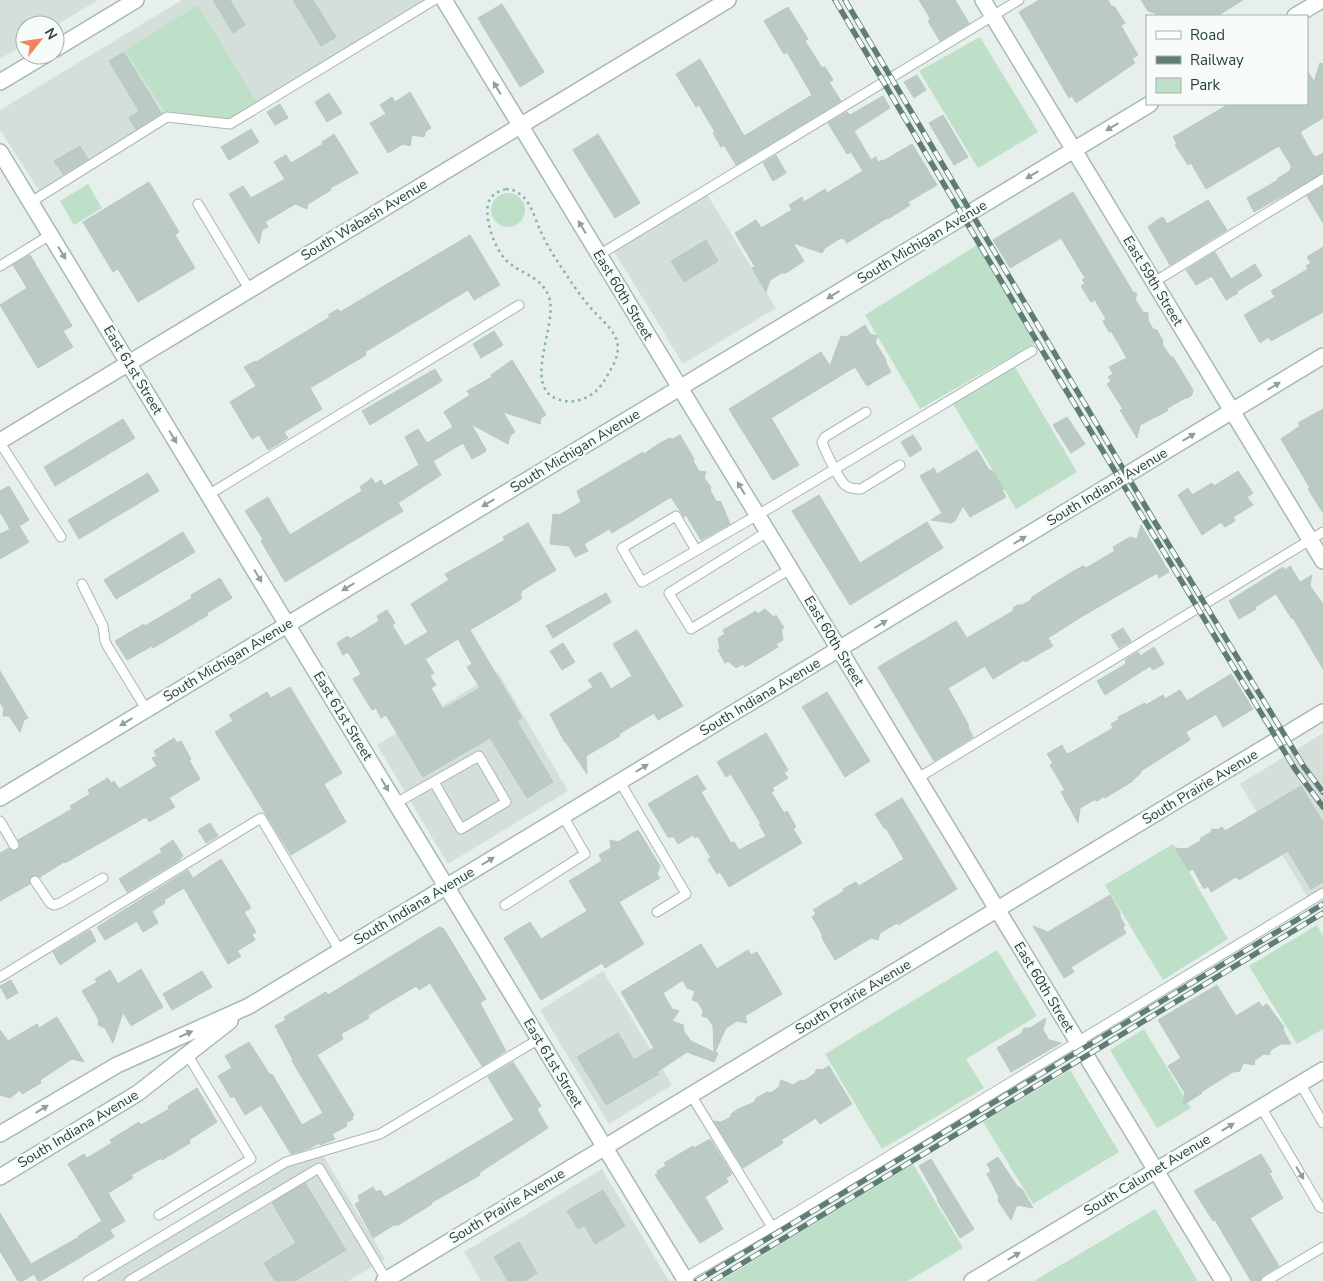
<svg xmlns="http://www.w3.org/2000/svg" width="1323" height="1281" font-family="'Nunito Sans',sans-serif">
	<rect width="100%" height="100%" fill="#e6efeb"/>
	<path fill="#d4dfda" d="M0,0H98L55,26L25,25V44L0,59Z
		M182,0H423L426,5L230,124L167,117L42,195L0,130V110Z
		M705,191L776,308L683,364L612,248Z
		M498,672L568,791L448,864L377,745Z
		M1323,733V893L1310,901L1240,784Z
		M603,971L672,1085L609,1124L540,1010Z
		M321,1152L385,1259L348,1281H88L286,1162Z
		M602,1169L669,1281H481L464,1252Z"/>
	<path fill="#bfe0c8" d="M198,5L257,103C247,109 237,118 225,119C207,120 185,110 165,112L125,50Z
		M980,37L1038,132L978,168L919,71Z
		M88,184L102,208L74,225L60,201Z
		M491 210a17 17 0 1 1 34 0a17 17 0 1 1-34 0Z
		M977,245L1035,343L920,409L865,315Z
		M1015,367L1077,472L1016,509L953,404Z
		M1173,844L1228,939L1163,980L1105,885Z
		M1317,925L1323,936V1029L1297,1044L1249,966Z
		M997,950L1037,1016L966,1059L984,1088L882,1149L825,1054Z
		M1144,1029L1191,1108L1157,1128L1110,1050Z
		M1070,1070L1119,1152L1033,1204L983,1122Z
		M913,1164L963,1248L908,1281H720Z
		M1155,1209L1198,1281H1034Z"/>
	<path fill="#bbcac4" stroke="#b8c9c2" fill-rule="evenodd" d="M213,0H230L245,25L233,33Z
		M293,0H313L336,37L321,46Z
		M919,0H955L969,23L940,41L928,21L930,20L929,16Z
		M1039,0H1108L1112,7L1114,6L1125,23L1121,26L1138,55L1132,59L1135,63L1076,103L1072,96L1069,98L1019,12Z
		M1141,0H1243L1217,16H1157L1155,13L1148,11Z
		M502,4L544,72L520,87L478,18Z
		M788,7L808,39L805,41L822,68L825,67L833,80L829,82L841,101L736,165L724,145L721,147L713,133L715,132L699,105L696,107L676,74L700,59L744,136L812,95L787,52L784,54L764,21Z
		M124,52L161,113L136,129L129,118L139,111L109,61Z
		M1320,63L1323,64V118L1300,132L1313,155L1316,157L1323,153V173L1254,212L1247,198L1278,180L1277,179L1291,170L1290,168L1292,167L1279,146L1206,189L1191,163L1188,165L1175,145L1177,144L1173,137L1229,104H1307V70L1314,82Z
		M917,75L926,90L914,98L904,82Z
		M410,92L431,128L426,131L424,137L412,135L410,146L403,144L388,153L370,123L386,114L380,105L392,97L395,102Z
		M329,93L342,113L327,122L315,102Z
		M883,96L890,108L854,131L871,160L876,157L878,162L882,160L883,161L912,144L937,185L908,202L910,205L888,219L887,218L847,243L843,238L839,239L825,248L822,253L793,243L804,261L786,273H782L770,280L766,292L752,268L755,267L735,233L756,220L761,228L792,210L789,205L802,197L804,202L825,189L827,193L863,171L851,152L847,154L828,123L847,112L850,115Z
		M280,104L288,118L275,125L267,112Z
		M943,115L968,157L954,165L929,123Z
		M251,129L259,142L229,160L221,147Z
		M334,134L358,173L330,188L331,190L308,204L307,209L295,204L265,222L268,227L262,230L259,244L229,194L243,186L251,198L285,179L274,162L286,155L291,163L323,144L322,142Z
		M598,134L640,203L615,218L573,150Z
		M80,146L88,159L63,174L54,161Z
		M776,155L786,173L773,181L763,163Z
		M149,182L179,232L175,235L195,268L138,302L118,269L113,272L83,222Z
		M1323,186V223L1307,196Z
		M1073,192L1133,292L1137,294L1135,299L1143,312L1148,313V320L1153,329L1157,330L1163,341L1162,344L1170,356L1173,357L1193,390L1192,395L1188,398H1185L1168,408L1167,411L1140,425L1137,438L1120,410L1123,409L1107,384L1111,381L1108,377L1113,374L1109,367L1127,358L1111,331L1109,332L1103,321L1106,319L1095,300L1091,302L1081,286L1085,283L1082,280L1085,278L1061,238L1010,268L993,240Z
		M1208,200L1227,230L1170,265L1148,227L1157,220L1163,217L1167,224Z
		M470,235L500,285L474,300L468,290L365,352L366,355L310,388L322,409L284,432L288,438L268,450L259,435L252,439L230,402L256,386L244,367L255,361L256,362L330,317L328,315L338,309L340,312Z
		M706,240L718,261L684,282L671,261Z
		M1323,247V312L1271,341L1269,337L1260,343L1244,315L1275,297L1271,291L1308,269L1306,266L1311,263L1307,257Z
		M1215,252L1231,279L1255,264L1262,276L1236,292L1238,293L1226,300L1212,276L1196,285L1186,270Z
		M30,255L72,326L63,331L73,347L38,368L0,305L27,288L13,265Z
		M865,325L870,334L878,336L875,342L886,360V363L891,372L867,386L855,367L771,418L799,465L773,480L729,409L821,352L830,366L841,336L846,337Z
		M494,331L503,345L481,358L473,344Z
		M512,360L546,415L541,418L540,424L503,412L515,432L510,436L508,444L471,424L486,450L485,452L472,459L463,443L433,461L441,475L398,503L403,511L285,582L261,541L263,539L245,511L268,497L290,535L357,494L362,491L360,487L372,478L375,484L381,480L384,486L419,465L405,437L418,429L427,443L453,427L444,412L470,395L467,391L492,377L491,375Z
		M435,369L442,381L370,425L362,411Z
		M1323,409V513L1308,489L1310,488L1281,439L1300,426L1298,423Z
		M1067,417L1085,444L1071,453L1053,425Z
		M123,419L135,438L55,486L44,467Z
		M680,435L694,459L693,461L699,471L706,472L704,478L711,487L710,490L716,501L721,502L730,524L701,540L686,515L684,517L671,497L612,533L609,529L584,544L588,551L575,557L569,546L550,544L553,514L559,515L581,502L577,491L643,452L644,454L660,443L670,438L673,439Z
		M913,435L922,449L910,457L901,442Z
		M977,450L989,470L993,471L1004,489L1002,490L1006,497L970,517L963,506L955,521L951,523L931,520L942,513L920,476L934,468L937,474Z
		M1238,471L1253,493L1247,497L1253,505L1233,517L1235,521L1225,527L1221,522L1202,535L1178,495L1188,488L1192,495L1212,483L1214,486Z
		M148,473L159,491L79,539L68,520Z
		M9,486L29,520L19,526L29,542L0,559V534L10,529L0,512V491Z
		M819,495L860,563L927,522L943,548L850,605L792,511Z
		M528,523L556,570L521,591L522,593L520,595L522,598L517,602L470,630L522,718L517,721L553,782L527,798L490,738L423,777L386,715L381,718L376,708L372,710L353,679L361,674L348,652L343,655L337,643L348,636L350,639L379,621L377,616L387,610L395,623L392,625L405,646L428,632L411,604L449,580L445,574L505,540L503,537ZM458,639L472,664L467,667L480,688L443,709L431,688L436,685L430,676L434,673L425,659Z
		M1141,525L1169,572L1159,578L1157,573L1081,617L1048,638L1053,646L1025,662L1024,660L993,679L985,666L948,688L969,726L968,727L973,737L934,761L878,667L956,621L967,638L1013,611L1014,607L1018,605H1022L1031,600L1032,597L1072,572L1083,566L1086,568L1115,551L1113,547L1120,543L1130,537L1137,539Z
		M183,532L195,552L116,599L104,580Z
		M1290,566L1300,582L1312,575L1310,586L1323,604V669L1293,618L1292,619L1276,594L1255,607L1256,609L1239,619L1229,601L1283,567L1285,570Z
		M220,578L232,598L207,613L208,615L153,648L152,646L127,660L115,641L144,624L145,626L192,598L191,595Z
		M606,593L611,602L553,638L546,626Z
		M765,609L774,617L776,615L784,628L781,629L783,640L776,644L778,647L745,667L743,664L736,668L728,661L725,663L718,650L720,649L718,638L725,634L723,630L756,611L758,614Z
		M1123,628L1131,641L1119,648L1111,635Z
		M637,630L683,706L658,720L654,713L619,734L620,736L586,756L587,774L567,744L564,741L550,714L593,687L588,680L601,672L611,689L632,676L613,644Z
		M563,643L575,662L562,670L550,651Z
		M1154,647L1164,664L1153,670L1150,666L1105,695L1097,681L1126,664L1125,660L1138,652L1140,656Z
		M0,671L28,718L24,720L20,732L9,716H3L4,709L0,702Z
		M1231,674L1253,709L1223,727L1216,714L1186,732L1190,740L1141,771L1140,774L1133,780V781L1105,798L1104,796L1098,801L1094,800L1080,808L1078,823L1061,792L1065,790L1050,765L1053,763L1047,754L1062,745L1067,754L1070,753L1113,728L1111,724L1119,719L1118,717L1145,703L1146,705L1163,695L1165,699L1180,690L1187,701Z
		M290,687L342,773L324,784L346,822L291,855L215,732L233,721L229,715L267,692L271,698Z
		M827,692L870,761L845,777L802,707Z
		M766,733L788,770L784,773L788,778L772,788L774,791L771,792L784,813L787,811L796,827L793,829L802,843L729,887L720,872L717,874L708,859L711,858L698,836L695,838L693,835L678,844L674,837H668L648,804L697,775L706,789L701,792L731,843L734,842L739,850L766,836L759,824H761L731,774L726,777L717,762Z
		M174,738L177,743L181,741L191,759L189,760L200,779L169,798L175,807L149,822L147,818H144L65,863L64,862L40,877L41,878L37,875L32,876L29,879L30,884L0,901V853L9,848L14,851L18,850L20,845L18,840L72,809L70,806L90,794L88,790L108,778L111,783L114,781L119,789L157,766L152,758L157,756L154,751Z
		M1301,786L1323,822V882L1311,889L1288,851L1239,880L1236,877L1211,892L1208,886L1204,889L1193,869L1189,871L1175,848L1186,849L1200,841L1201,838L1211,832L1212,829L1217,830L1222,827L1225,831Z
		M902,798L957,889L898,925L897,923L880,933L878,940L871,938L835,960L822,938V934L812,917L816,914L813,910L844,891L843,889L856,882L859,886L904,859L886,828L885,829L875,814Z
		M210,823L218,836L206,843L198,830Z
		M638,830L660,866L657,874L660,878L619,902L644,944L605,968L602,963L541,1000L504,938L530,922L541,939L587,911L569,881L602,861L599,855L611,848L610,840L618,842Z
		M173,840L183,856L180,858L181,859L127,892L119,879L162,852L160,849Z
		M221,859L251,908L244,912L256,932L252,935L255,940L237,951L241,956L228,964L184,888L164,900L165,903L152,911L158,923L143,932L137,921L105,940L97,927L188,870L193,878Z
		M1110,895L1120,913V917L1125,925L1123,928L1126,933L1071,967L1074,972L1064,978L1033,926L1048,932Z
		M439,927L444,929L486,999L480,1003L506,1051L482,1066L430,983L419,990L416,986L368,1015L369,1018L341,1034L343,1039L317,1055L354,1115L352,1117L353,1119L346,1123L347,1126L332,1134L335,1139L320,1145L319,1143L310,1148L291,1154L261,1105L245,1115L234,1096L231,1098L218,1076L232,1068L225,1056L249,1042L270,1075L272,1074L302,1125L323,1113L292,1061L293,1060L275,1026L286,1020L284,1017L326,992L328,995Z
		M90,930L96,941L60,965L53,952Z
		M701,944L717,969L748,950L751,955L757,952L782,994L745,1016L747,1023L737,1021L726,1028L715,1052L718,1053L714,1062L687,1052L657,1072L659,1074L606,1105L577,1057L618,1033L634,1060L654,1048L621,992ZM683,980L687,988L695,991L692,1000L698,1002L703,1011L702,1016L708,1018L713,1026L714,1052L691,1041L684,1032L683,1025L672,1021L679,1011L672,1009L663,993Z
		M141,969L163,1007L131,1026L123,1012L113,1043L105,1028L98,1025L99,1020L82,991L97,982L95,979L110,970L118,984Z
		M202,971L212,987L172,1010L163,994Z
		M11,980L18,993L7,999L0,986Z
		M1217,985L1236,1016L1259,1002L1262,1007L1267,1004L1284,1027L1283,1030L1291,1044H1281L1271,1050L1269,1055L1264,1054L1255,1060L1254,1065L1243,1063L1240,1071L1233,1072L1201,1092L1202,1093L1183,1105L1185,1093L1168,1066L1181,1058L1158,1020Z
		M57,1017L84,1062L72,1059L40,1080L41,1083L22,1094L20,1090L10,1098L0,1095V1030L8,1041L37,1024L39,1028Z
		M1046,1018L1043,1030L1049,1040L1061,1043L1011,1072L997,1048L1022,1033L1024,1028H1030Z
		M513,1062L541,1106L537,1109L548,1128L479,1173L480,1175L431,1203L432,1204L398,1225H394L373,1238L355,1204L360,1201L358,1196L373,1187L376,1192L380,1190L385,1197L514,1120L488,1077Z
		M829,1066L852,1104L820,1124L816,1118L781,1140L783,1143L743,1168L714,1121L721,1122L731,1117V1114L738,1109L755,1102L756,1098L767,1092L771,1093L779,1087L781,1080L793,1085L801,1080L804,1081L814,1074L817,1069L822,1070Z
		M197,1088L217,1122L189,1140L190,1143L162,1160L161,1158L131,1175L133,1178L108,1193L125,1221L110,1230L114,1237L41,1281H38L34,1274L23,1281H18L0,1251V1213L31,1264L79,1237L78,1236L102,1221L68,1164L84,1154L87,1158L112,1143L110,1140L139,1122L141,1125L150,1120L169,1109L168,1106Z
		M710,1139L732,1174L726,1178L728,1182L705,1197L723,1229L700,1243L655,1175L658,1173L657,1171L666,1166L664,1163L693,1146L694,1148Z
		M1261,1154L1272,1172L1269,1173L1283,1198L1250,1218L1279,1266L1262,1276L1260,1281H1251L1215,1220L1213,1221L1194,1191Z
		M998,1157L1017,1186L1022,1189L1033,1208L1017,1205L1011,1220L998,1201L999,1197L987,1174L991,1171L987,1164Z
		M931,1159L974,1229L960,1238L937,1200L938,1199L919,1166Z
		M305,1183L346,1250L295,1281H275L264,1263L296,1243L272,1203Z
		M603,1190L625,1226L595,1244L584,1225L578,1229L567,1211Z
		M519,1242L537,1273L525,1281H508L494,1257Z"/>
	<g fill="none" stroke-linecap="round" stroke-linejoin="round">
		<g stroke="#a8b8b2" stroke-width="11">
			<path id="lane" d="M31,202L167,117L230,124L434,0
				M198,204L249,289
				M599,255L1019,0
				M0,266L50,235
				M1154,282L1323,179
				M866,412L825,437L822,442C825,451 839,479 845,485C850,489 856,489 861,489L900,465
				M0,443L61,537
				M208,495L519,305
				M767,532L669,593L691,629L790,569
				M696,550L676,516L622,548L642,582L773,506L1032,351
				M82,584L103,626L105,641L108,647L146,709
				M918,778L1323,532
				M620,782L686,894L657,912
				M396,803L479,756L506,802L461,829L434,782
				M0,821L14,845
				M35,881L50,903L54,905L60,903L103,878
				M505,905L585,854L563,816
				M0,977L261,818L340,951
				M1300,1083L1323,1123
				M691,1095L772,1227
				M1261,1107L1320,1207L1323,1208
				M159,1215L251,1159L187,1054
				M681,1280L772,1227L1323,893
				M88,1281L286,1162L380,1134L539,1039
				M129,1281L319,1168L386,1279
				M1266,1281L1323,1247"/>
		</g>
		<g stroke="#a8b8b2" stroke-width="18">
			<path id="street" d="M0,441L728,0
				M839,649L1223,1281
				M384,1281L1323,712
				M972,1281L1323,1070"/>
		</g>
		<g stroke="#a4bbb3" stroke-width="18">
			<path id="secondary" d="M444,0L839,649
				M983,0L1323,561
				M1295,16L1322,0
				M55,49L136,0
				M0,82L45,55
				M0,152L686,1281
				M0,798L1150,104
				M0,1134L117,1065L249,1006L1323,356
				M0,1177L138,1093L230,1021"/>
		</g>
		<path stroke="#86b3a5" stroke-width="2.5" stroke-dasharray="2.5 4" stroke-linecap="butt" d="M506,189C528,190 533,214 540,230C544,239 549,248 554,256C565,273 576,290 589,306C608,328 629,338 611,369C607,377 602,385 596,391C588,398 576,403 565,401C517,394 559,326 549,297C541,275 519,274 505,259C494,248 482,213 490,199C494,193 500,191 506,189Z"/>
		<use href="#lane" stroke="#fff" stroke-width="9"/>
		<use href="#street" stroke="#fff" stroke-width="15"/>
		<use href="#secondary" stroke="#fff" stroke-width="15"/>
		<g stroke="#5f7d75" stroke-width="5.5">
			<path id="rail" d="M835,0L1052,367L1295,769L1323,807
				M845,0L1150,514L1304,767L1323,792
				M697,1281L1323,904
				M713,1281L1323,913"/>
		</g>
		<use href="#rail" stroke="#f7fbf9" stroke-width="4" stroke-dasharray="11" stroke-linecap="butt"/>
	</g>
	<defs><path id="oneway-solid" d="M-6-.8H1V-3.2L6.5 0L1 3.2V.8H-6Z" transform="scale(1.25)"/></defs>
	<g fill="#92a09c">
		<use href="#oneway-solid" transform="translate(497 88) rotate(-121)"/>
		<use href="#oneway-solid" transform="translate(1112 127) rotate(149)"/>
		<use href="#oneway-solid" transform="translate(1032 175) rotate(149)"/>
		<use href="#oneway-solid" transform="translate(582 227) rotate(-121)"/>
		<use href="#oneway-solid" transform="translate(62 253) rotate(59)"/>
		<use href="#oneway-solid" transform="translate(833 295) rotate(149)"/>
		<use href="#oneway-solid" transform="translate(1274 386) rotate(-31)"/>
		<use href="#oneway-solid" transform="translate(173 437) rotate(59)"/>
		<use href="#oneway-solid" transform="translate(1189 437) rotate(-31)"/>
		<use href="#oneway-solid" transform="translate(741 488) rotate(-121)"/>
		<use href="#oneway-solid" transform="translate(488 503) rotate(149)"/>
		<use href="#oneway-solid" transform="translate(1020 540) rotate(-31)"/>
		<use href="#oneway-solid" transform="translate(258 576) rotate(59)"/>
		<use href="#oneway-solid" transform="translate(348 587) rotate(149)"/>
		<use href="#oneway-solid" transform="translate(881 624) rotate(-31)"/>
		<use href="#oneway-solid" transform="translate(126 722) rotate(149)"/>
		<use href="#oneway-solid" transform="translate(642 768) rotate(-31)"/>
		<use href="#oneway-solid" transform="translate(385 785) rotate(59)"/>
		<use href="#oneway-solid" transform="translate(488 861) rotate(-31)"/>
		<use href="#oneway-solid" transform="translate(186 1034) rotate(-24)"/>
		<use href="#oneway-solid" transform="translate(42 1109) rotate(-31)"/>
		<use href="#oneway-solid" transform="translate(1228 1127) rotate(-31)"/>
		<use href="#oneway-solid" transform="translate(1300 1173) rotate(59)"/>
		<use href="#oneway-solid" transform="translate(1014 1256) rotate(-31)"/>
	</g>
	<g text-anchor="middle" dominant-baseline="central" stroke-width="5" stroke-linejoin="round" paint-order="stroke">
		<g font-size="14" fill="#24423a" stroke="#f7fbf9">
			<text transform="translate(364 220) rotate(-31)">South Wabash Avenue</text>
			<text transform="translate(922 242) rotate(-31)">South Michigan Avenue</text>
			<text transform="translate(1153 281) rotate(59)">East 59th Street</text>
			<text transform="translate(623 295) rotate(59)">East 60th Street</text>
			<text transform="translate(133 370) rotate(59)">East 61st Street</text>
			<text transform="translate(575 451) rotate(-31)">South Michigan Avenue</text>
			<text transform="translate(1107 487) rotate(-31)">South Indiana Avenue</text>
			<text transform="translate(834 641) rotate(59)">East 60th Street</text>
			<text transform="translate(228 660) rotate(-31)">South Michigan Avenue</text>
			<text transform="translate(760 697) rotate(-31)">South Indiana Avenue</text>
			<text transform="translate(343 716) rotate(59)">East 61st Street</text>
			<text transform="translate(1200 787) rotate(-31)">South Prairie Avenue</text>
			<text transform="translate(414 906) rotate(-31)">South Indiana Avenue</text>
			<text transform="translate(1044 987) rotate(59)">East 60th Street</text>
			<text transform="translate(853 997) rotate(-31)">South Prairie Avenue</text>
			<text transform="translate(553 1063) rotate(59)">East 61st Street</text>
			<text transform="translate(78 1129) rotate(-31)">South Indiana Avenue</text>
			<text transform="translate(1147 1175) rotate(-31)">South Calumet Avenue</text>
			<text transform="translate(507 1206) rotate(-31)">South Prairie Avenue</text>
		</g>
	</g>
	<rect x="1146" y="15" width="162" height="90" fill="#f7fbf9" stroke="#a3b1ad"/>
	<rect x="1156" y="31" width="25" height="8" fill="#ffffff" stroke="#a3b1ad"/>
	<text x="1190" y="40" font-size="15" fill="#24423a">Road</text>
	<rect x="1156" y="56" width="25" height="8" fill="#5f7d75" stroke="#a3b1ad"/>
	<text x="1190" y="65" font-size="15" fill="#24423a">Railway</text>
	<rect x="1156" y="78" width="25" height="15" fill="#bfe0c8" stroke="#a3b1ad"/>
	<text x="1190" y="90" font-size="15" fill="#24423a">Park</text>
	<g transform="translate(40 40) rotate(60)"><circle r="24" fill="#f7fbf9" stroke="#a3b1ad"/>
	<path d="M0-4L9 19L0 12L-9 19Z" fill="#f4845f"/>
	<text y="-8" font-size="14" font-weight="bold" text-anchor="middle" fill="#24423a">N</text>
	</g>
</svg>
